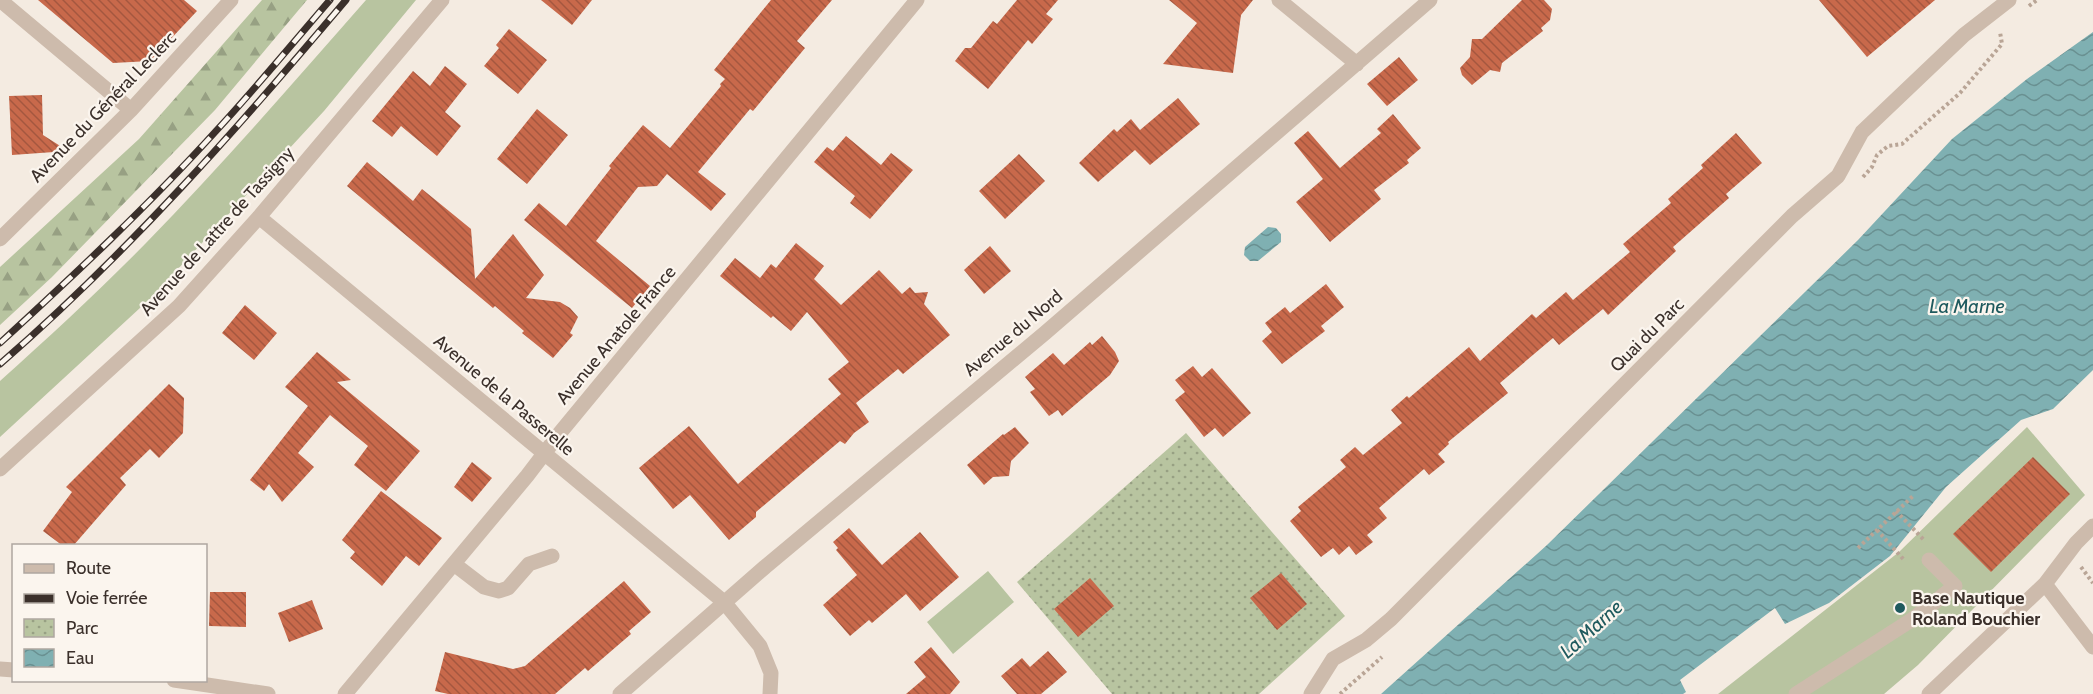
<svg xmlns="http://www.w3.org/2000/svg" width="2093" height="694" font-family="Cabin,sans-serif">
	<defs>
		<pattern id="forest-firs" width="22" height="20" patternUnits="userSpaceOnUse" patternTransform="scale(1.5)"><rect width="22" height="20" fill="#b8c4a0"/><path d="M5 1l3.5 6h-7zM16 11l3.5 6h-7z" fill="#97a083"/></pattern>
		<pattern id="park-dots" width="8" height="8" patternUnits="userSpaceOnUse" patternTransform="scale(1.5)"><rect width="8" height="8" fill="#b8c4a0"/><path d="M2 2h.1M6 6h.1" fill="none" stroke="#97a083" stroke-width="1.8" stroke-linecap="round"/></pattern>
		<pattern id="water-waves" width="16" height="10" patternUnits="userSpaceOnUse" patternTransform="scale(1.5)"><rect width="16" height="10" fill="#7fb0b2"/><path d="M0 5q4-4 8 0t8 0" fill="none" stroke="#699091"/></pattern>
		<pattern id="building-back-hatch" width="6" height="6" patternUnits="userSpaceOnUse" patternTransform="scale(1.5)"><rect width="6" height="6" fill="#c8694b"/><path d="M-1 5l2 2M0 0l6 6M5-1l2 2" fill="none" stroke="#a4573f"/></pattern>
	</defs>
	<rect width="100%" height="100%" fill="#f4ebe1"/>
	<path fill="#b8c4a0" d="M366,0H416L324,111L153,296L0,437V381C50,336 99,291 146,243C222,165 294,82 366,0Z
		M2027,427L2085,495L1918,665L1884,694H1718L1899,552Z
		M988,571L1014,602L953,654L927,622Z"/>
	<path fill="url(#forest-firs)" d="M262,0H307L215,110L52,277L0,325V267L139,139Z"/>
	<path fill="url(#park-dots)" d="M1186,433L1345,616L1259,694H1112L1017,582Z"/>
	<path fill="url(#water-waves)" d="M2093,32V370L2053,409L2021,420L1946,487L1890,556L1829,603L1785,624L1775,608L1680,680L1686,692L1683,694H1381L1547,545L1858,240L1952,139L2027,79Z
		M1268,227L1276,228L1281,234V242L1258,261H1250L1244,255L1245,247Z"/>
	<path fill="url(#building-back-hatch)" d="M38,0H184L197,11L150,61L113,63Z
		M541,0H592L572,25Z
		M771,0H832L797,41L805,48L753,111L750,109L698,172L726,194L711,211L667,174L657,186L638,187L596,241L650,286L632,308L524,220L539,203L566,226L611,168L609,166L643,125L670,148L721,86L720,84L725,79L714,70Z
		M1017,0H1058L1046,14L1053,19L1032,44L1028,40L988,89L955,61L965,48H971L993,21L997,24Z
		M1169,0H1253L1241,15L1233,73L1163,64L1197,23Z
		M1522,0H1544L1552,9L1550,20L1541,28L1543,31L1502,63L1500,72L1490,70L1472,85L1462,75L1460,68L1470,57L1472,39H1482Z
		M1819,0H1935L1867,57Z
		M509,29L547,60L518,94L484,66L499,48L496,45Z
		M1399,57L1418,80L1387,106L1367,84Z
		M445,66L467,84L445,112L461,126L437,156L401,126L392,137L372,121L413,71L430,86Z
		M42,95L43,135L68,151L12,155L9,96Z
		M1178,98L1200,124L1150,165L1135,150L1098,182L1079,163L1114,129L1117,132L1131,119L1140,130Z
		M537,109L568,135L527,184L497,159Z
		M1393,114L1421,148L1407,160L1409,163L1374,190L1381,199L1330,242L1296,202L1323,179L1294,143L1308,131L1340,168L1381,133L1377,129Z
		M1736,133L1762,163L1726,194L1729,198L1673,247L1676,251L1608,315L1603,309L1559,345L1553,338L1500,383L1508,393L1448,442L1449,444L1438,454L1445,462L1429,475L1424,469L1379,508L1387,518L1367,535L1373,542L1356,555L1349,546L1339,555L1333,548L1321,557L1290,521L1301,511L1298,507L1346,467L1340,460L1355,447L1363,455L1402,423L1391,410L1407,396L1409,398L1469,347L1480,361L1532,314L1536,318L1566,292L1573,300L1630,252L1623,244L1671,203L1668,199L1703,168L1701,165Z
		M846,136L881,165L891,153L913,170L870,219L850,203L855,196L814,162L827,147L833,151Z
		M1019,154L1045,181L1005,219L979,191Z
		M367,162L413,201L422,189L471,229L475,279L513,234L544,275L526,298L560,302L570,308L578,317L570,333L573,335L553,358L522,333L524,331L495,306L493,308L347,186Z
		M796,243L824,266L814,279L841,305L879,270L902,294L910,287L915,293L928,292L924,304L950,335L903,374L898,369L856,403L869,422L854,433L845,444L840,441L756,512V517L729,540L690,495L673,509L639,468L689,426L738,484L841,394L828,379L849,362L807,312L791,331L773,316L771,318L720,276L735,258L760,278L771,264L776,268Z
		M990,246L1011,271L984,294L964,270Z
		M1326,284L1344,307L1321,326L1325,331L1282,364L1262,341L1272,332L1265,323L1285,307L1290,313Z
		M245,305L277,333L254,360L222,333Z
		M1102,336L1115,352L1119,361L1110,375L1062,416L1058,410L1049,416L1030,392L1035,389L1025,377L1053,353L1064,365L1090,342L1092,345Z
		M317,352L351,380L337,382L420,451L386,491L354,465L368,446L330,415L298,453L314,467L282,502L269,484L264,491L250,480L308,406L285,387Z
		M1193,366L1202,377L1212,368L1251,413L1223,437L1215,428L1204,437L1175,400L1185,392L1175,380Z
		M169,384L184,398L183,433L159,458L150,449L120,478L126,485L73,546H63L43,531L72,492L66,487Z
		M1015,427L1029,443L1011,461L1009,476L993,477L984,485L967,465L1003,434L1004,435Z
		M2033,457L2070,494L1991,572L1953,534Z
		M472,462L492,478L472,502L454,487Z
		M381,491L442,538L419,566L406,556L382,586L350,558L355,552L342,540Z
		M849,528L882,565L920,532L959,577L920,611L906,594L872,623L869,620L850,636L823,605L857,575L836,550L838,548L833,542Z
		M1281,573L1307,604L1277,630L1250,598Z
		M1090,578L1114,606L1078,637L1054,609Z
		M624,581L651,612L629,631L631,634L588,671L585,668L555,694H448L435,691L445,652L513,669L525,666Z
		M210,592H246V627L209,626Z
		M312,600L323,629L289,642L278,613Z
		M931,647L960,682L950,694H906L926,677L914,662Z
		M1048,651L1067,672L1041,694H1017L1001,676L1022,658L1030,667Z"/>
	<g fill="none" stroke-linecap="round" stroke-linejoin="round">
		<path stroke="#b9a596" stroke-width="4" stroke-dasharray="3 3" stroke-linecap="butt" d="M2029,6L2037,0
			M1863,177L1872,167L1877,155L1888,146L1902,144L1960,93L2002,44L2000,32
			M1896,511L1925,541
			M1877,530L1905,561
			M1858,548L1913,496
			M2081,567L2093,583
			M1340,694L1382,657"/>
		<path stroke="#cdbbac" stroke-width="15" d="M0,0L131,110
			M1279,0L1357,64
			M259,217L724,602L760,646L771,673L770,694
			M0,239L131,110L231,0
			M0,469L179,306L259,217L442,0
			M454,564L484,587L499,591L508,588L529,564L552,556
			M2045,584L2093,647
			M0,669L14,670
			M174,680L268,694
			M345,694L527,476L559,434L917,0
			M620,694L765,567L1045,333L1430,0
			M1311,694L1333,659L1366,640L1391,619L1792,216L1838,176L1862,132L1964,35L2009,0
			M1796,694L1913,619L1955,586L1929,560
			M1929,694L2045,584L2076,543L2093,526"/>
		<g stroke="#3b302b" stroke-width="7">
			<path id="rail" d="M0,343C74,275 148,206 216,131C255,89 292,44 330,0
				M0,364C127,254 238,128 346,0"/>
		</g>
		<use href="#rail" stroke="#fbf5ee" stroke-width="4.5" stroke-dasharray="14" stroke-linecap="butt"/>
	</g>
	<circle fill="#1f5a5e" stroke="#fbf5ee" stroke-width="2" cx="1900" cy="608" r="6"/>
	<g text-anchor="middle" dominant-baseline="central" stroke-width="4.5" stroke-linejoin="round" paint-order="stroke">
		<g font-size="18" fill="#3b302b" stroke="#fbf5ee">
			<text transform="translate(103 107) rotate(-46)">Avenue du Général Leclerc</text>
			<text transform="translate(217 231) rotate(-48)">Avenue de Lattre de Tassigny</text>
			<text transform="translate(1013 333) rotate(-40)">Avenue du Nord</text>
			<text transform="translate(616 335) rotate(-50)">Avenue Anatole France</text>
			<text transform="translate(1647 335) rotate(-45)">Quai du Parc</text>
			<text transform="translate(504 395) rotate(40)">Avenue de la Passerelle</text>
		</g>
		<g font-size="18" font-weight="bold" fill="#3b302b" stroke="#fbf5ee" text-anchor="start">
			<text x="1912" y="598">Base Nautique<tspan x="1912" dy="21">Roland Bouchier</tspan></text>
		</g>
		<g font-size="20" font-style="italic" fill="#1f5a5e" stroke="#fbf5ee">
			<text x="1967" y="306">La Marne</text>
			<text transform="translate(1591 629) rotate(-42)">La Marne</text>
		</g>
	</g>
	<rect x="12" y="544" width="195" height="138" fill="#fbf5ee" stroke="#aea6a0" stroke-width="1.5"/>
	<rect x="24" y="564" width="30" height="9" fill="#cdbbac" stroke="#aea6a0" stroke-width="1.5"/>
	<text x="66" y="574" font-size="18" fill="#3b302b">Route</text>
	<rect x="24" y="594" width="30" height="9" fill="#3b302b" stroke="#aea6a0" stroke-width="1.5"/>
	<text x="66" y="604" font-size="18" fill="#3b302b">Voie ferrée</text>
	<rect x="24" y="619" width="30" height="18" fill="url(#park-dots)" stroke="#aea6a0" stroke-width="1.5"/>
	<text x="66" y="634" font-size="18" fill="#3b302b">Parc</text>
	<rect x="24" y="649" width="30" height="18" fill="url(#water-waves)" stroke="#aea6a0" stroke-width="1.5"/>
	<text x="66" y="664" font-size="18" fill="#3b302b">Eau</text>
</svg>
